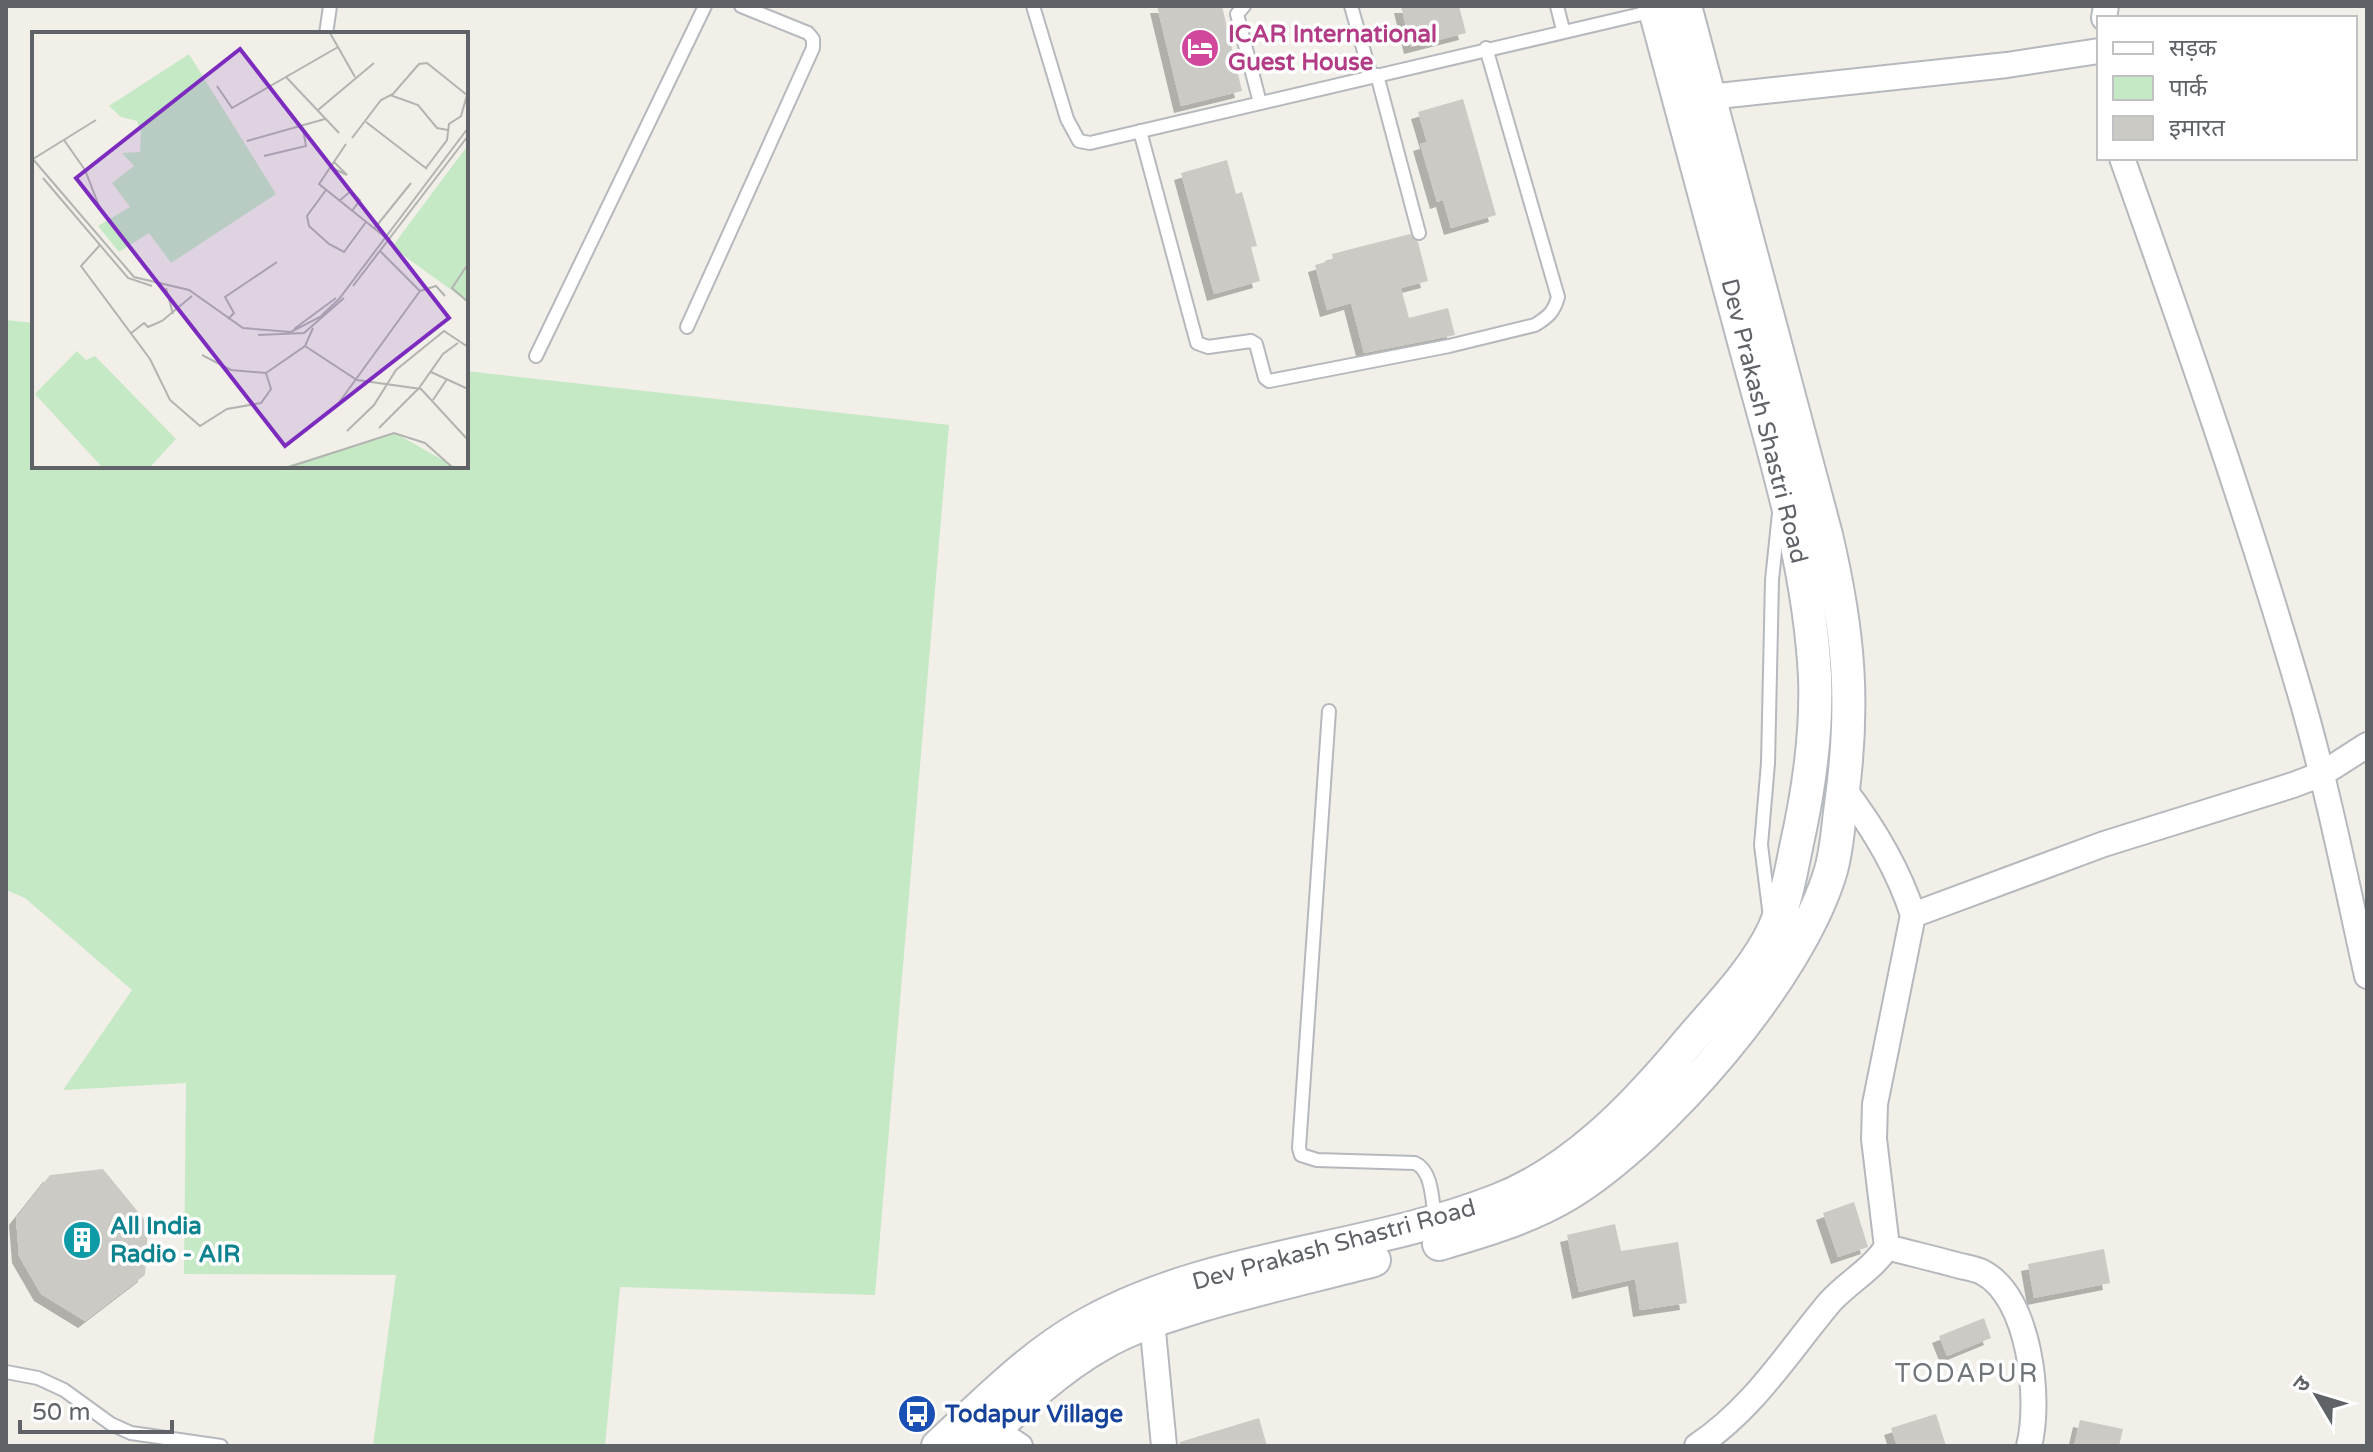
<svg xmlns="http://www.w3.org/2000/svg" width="2373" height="1452" font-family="'Varela Round','Noto Sans Devanagari',sans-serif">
	<defs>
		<filter id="shadow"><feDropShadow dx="-7" dy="7" stdDeviation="0" flood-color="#0004"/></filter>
	</defs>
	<rect width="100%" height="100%" fill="#f1efe8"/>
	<path fill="#c5e8c5" d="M6,320L34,323V466H466V371L949,425L875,1295L620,1287L605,1446H373L396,1275L184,1274L186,1083L63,1090L132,990L25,898L6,890Z"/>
	<path fill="#cccac5" filter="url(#shadow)" d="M1157,6H1222L1242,91L1181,106Z
		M1401,6H1459L1466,33L1411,47Z
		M1463,99L1496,215L1451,228L1443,200L1437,202L1420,144L1427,142L1418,112Z
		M1227,160L1236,194L1242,192L1257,246L1251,247L1260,281L1214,294L1181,173Z
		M1410,234L1418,242L1428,281L1401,288L1409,318L1448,308L1455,335L1364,353L1351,303L1327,310L1315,265L1333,260L1332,254Z
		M103,1169L148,1224L145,1275L85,1321L41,1294L19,1256L16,1218L50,1175Z
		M1854,1202L1868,1247L1838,1257L1823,1213Z
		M1615,1224L1621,1251L1678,1242L1687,1303L1640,1310L1635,1279L1579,1292L1567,1235Z
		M2104,1249L2110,1283L2034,1298L2028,1264Z
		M1984,1318L1991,1338L1947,1356L1939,1336Z
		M1936,1414L1946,1446H1897L1891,1428Z
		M1259,1418L1267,1446H1180V1442Z
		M2080,1420L2123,1429L2119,1446H2074Z"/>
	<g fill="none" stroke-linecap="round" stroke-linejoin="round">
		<g stroke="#b5b8bc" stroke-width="16">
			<path id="lane" d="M1033,6L1067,119L1079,141L1090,143L1654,11
				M1244,6L1237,14L1260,103
				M1351,6L1371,76
				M1557,6L1563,30
				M326,34L330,6
				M1377,75L1419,233
				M1140,131L1197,343L1208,347L1251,341L1256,344L1265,378L1269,381L1449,346L1535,325C1548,317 1554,312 1558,297L1486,48
				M687,327L813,48V39L808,33L741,6
				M536,356L705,6
				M1329,711L1299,1148L1301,1155L1317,1160L1415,1163C1433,1171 1432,1202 1435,1219
				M1770,917L1761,845L1768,763L1772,580L1779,513
				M6,1372L38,1378L64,1390L111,1424L131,1433L221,1446"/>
		</g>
		<g stroke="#b5b8bc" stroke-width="28">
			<path id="street" d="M2104,18L2106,6
				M1709,97L2007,65L2099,51
				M2122,158C2185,335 2247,512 2300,693C2327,786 2346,881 2367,976
				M1913,915L2104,844L2293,785L2322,774L2367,745
				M1887,1247C1909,1253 1931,1258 1953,1264C1962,1267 1974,1268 1982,1272C2030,1296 2041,1400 2029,1446
				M1152,1321L1164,1446
				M995,1430L1020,1446
				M1697,1446C1754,1408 1787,1353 1830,1302C1848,1282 1872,1270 1887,1247L1874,1139L1875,1104L1913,915C1898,868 1873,827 1843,788"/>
		</g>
		<g stroke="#b6babf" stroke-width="36">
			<path id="secondary" d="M1439,1244C1483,1231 1528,1218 1568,1194C1663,1136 1800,977 1831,870C1837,849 1838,826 1841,805C1855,705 1849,633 1826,535L1685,6
				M938,1446C984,1404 1028,1358 1082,1327C1206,1255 1363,1253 1496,1201C1572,1172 1633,1108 1685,1046C1715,1010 1754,972 1774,929C1786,902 1791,872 1797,843C1809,789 1817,732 1815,677C1809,558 1771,444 1741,330C1712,222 1683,114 1654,6
				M977,1446C1015,1410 1054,1371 1100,1345C1132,1326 1167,1316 1202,1305C1259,1288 1317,1275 1374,1260"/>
		</g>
		<use href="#lane" stroke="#fff" stroke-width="12"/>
		<use href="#street" stroke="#fff" stroke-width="24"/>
		<use href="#secondary" stroke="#fff" stroke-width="32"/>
	</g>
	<defs>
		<g id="hotel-disc" transform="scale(2)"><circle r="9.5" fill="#d1479c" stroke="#fff"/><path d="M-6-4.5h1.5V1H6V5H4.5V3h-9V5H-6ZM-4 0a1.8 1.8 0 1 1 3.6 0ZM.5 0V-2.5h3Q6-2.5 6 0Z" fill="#fff"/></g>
		<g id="building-disc" transform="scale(2)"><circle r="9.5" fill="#0f9aa8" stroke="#fff"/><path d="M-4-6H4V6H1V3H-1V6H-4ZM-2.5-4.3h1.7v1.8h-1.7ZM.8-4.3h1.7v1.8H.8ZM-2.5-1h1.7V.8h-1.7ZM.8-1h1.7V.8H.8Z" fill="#fff"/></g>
		<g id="bus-disc" transform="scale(2)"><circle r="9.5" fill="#1a4fb4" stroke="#fff"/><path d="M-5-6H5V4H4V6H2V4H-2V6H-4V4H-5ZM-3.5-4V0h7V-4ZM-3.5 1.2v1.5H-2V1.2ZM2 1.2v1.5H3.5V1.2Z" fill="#fff"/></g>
	</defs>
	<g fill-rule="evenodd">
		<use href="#hotel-disc" x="1200" y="48"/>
		<use href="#building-disc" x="82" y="1240"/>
		<use href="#bus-disc" x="917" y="1414"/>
	</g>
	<g text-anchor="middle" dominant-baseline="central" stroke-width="7" stroke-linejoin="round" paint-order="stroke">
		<g font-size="24" font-weight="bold" fill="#b23c85" stroke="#fff" text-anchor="start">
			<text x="1228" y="34">ICAR International<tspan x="1228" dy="28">Guest House</tspan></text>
		</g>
		<g font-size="24" fill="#5f6368" stroke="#fff">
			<text transform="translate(1764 421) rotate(76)">Dev Prakash Shastri Road</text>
			<text transform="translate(1334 1245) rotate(-15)">Dev Prakash Shastri Road</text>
		</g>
		<g font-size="24" font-weight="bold" fill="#0d838f" stroke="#fff" text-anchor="start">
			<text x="110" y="1226">All India<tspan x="110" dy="28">Radio - AIR</tspan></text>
		</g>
		<g font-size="24" font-weight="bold" fill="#164399" stroke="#fff" text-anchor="start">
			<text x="945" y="1414">Todapur Village</text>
		</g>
		<g font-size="26" letter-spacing="2" fill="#70757a" stroke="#fff">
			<text x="1967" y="1373">TODAPUR</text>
		</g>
	</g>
	<g transform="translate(32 32)">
		<rect width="436" height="436" fill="#f1efe8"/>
		<path d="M157,22L244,162L139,231L117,201L87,220L66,194L98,175L80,151L102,134L90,121L108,120L109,100L105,89L89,85L77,74ZM436,113V270L360,215ZM45,319L54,328L63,324L144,407L118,435H70L3,362ZM363,401L423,435H251Z" fill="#c5e8c5"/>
		<path fill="none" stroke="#b3b3b1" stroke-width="2" d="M298,1L323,45M254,45L307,101M185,54L200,76L306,15M358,63L386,73L405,96L416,98M286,78L342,31M334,90L395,137M320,106L349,68L361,62L387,32L395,31L435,63L429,84L417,92L415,108L394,136M32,108L53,138L69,179M215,109L293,87M314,112L287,152L353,205M232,124L274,114L271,97M0,126L102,245L157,258L211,296L259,300L288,285L307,267L436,96M1,127L64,88M298,135L315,143L302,130M11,146L96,246L120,254M294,158L275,184L277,194L297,212L312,220L334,190M307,169L319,159L328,168L320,179M342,197L379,151M68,213L49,234L118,327L138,368L168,394L195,377L229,371L239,357L234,341M348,219L388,259L404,254L413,264M436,232L420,256L436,270M321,254L436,104M134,256L141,282M196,287L202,281L193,265L245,230M262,297L304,266M98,302L112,291L116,295L130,289L160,264M226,303L272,301L312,266M273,314L325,348L389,357L436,408M170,323L199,338L234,341M399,340L436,357M234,341L273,314L281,296M401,368L415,347M303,376L388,259M347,396L387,356L411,322L426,311M315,399L342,373L364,338L412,299L436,315M257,435L362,401L393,411L420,435"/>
		<path fill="#7b2cbf" fill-opacity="0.15" stroke="#7b2cbf" stroke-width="4" d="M208,17L417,286L253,414L44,146Z"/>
		<rect width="436" height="436" fill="none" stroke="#5f6368" stroke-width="4"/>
	</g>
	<rect width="2373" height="1452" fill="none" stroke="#5f6368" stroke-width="16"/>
	<rect x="2097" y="16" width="260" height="144" fill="#ffffff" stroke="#bfc1c3" stroke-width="2"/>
	<rect x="2113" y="42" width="40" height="12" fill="#ffffff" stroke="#bfc1c3" stroke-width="2"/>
	<text x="2169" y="56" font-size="24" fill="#5f6368">सड़क</text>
	<rect x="2113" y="76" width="40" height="24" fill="#c5e8c5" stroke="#bfc1c3" stroke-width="2"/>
	<text x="2169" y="96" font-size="24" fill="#5f6368">पार्क</text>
	<rect x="2113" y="116" width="40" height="24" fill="#cccac5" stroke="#bfc1c3" stroke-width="2"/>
	<text x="2169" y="136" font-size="24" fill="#5f6368">इमारत</text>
	<g transform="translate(2317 1396) rotate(308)" stroke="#ffffff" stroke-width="6" paint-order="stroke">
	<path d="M0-6L14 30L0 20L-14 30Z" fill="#5f6368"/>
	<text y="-12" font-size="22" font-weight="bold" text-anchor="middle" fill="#5f6368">उ</text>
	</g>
	<path d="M20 1420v12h152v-12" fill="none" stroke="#5f6368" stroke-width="4"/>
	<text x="32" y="1420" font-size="24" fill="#5f6368" stroke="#ffffff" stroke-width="6" paint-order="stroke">50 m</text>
</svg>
